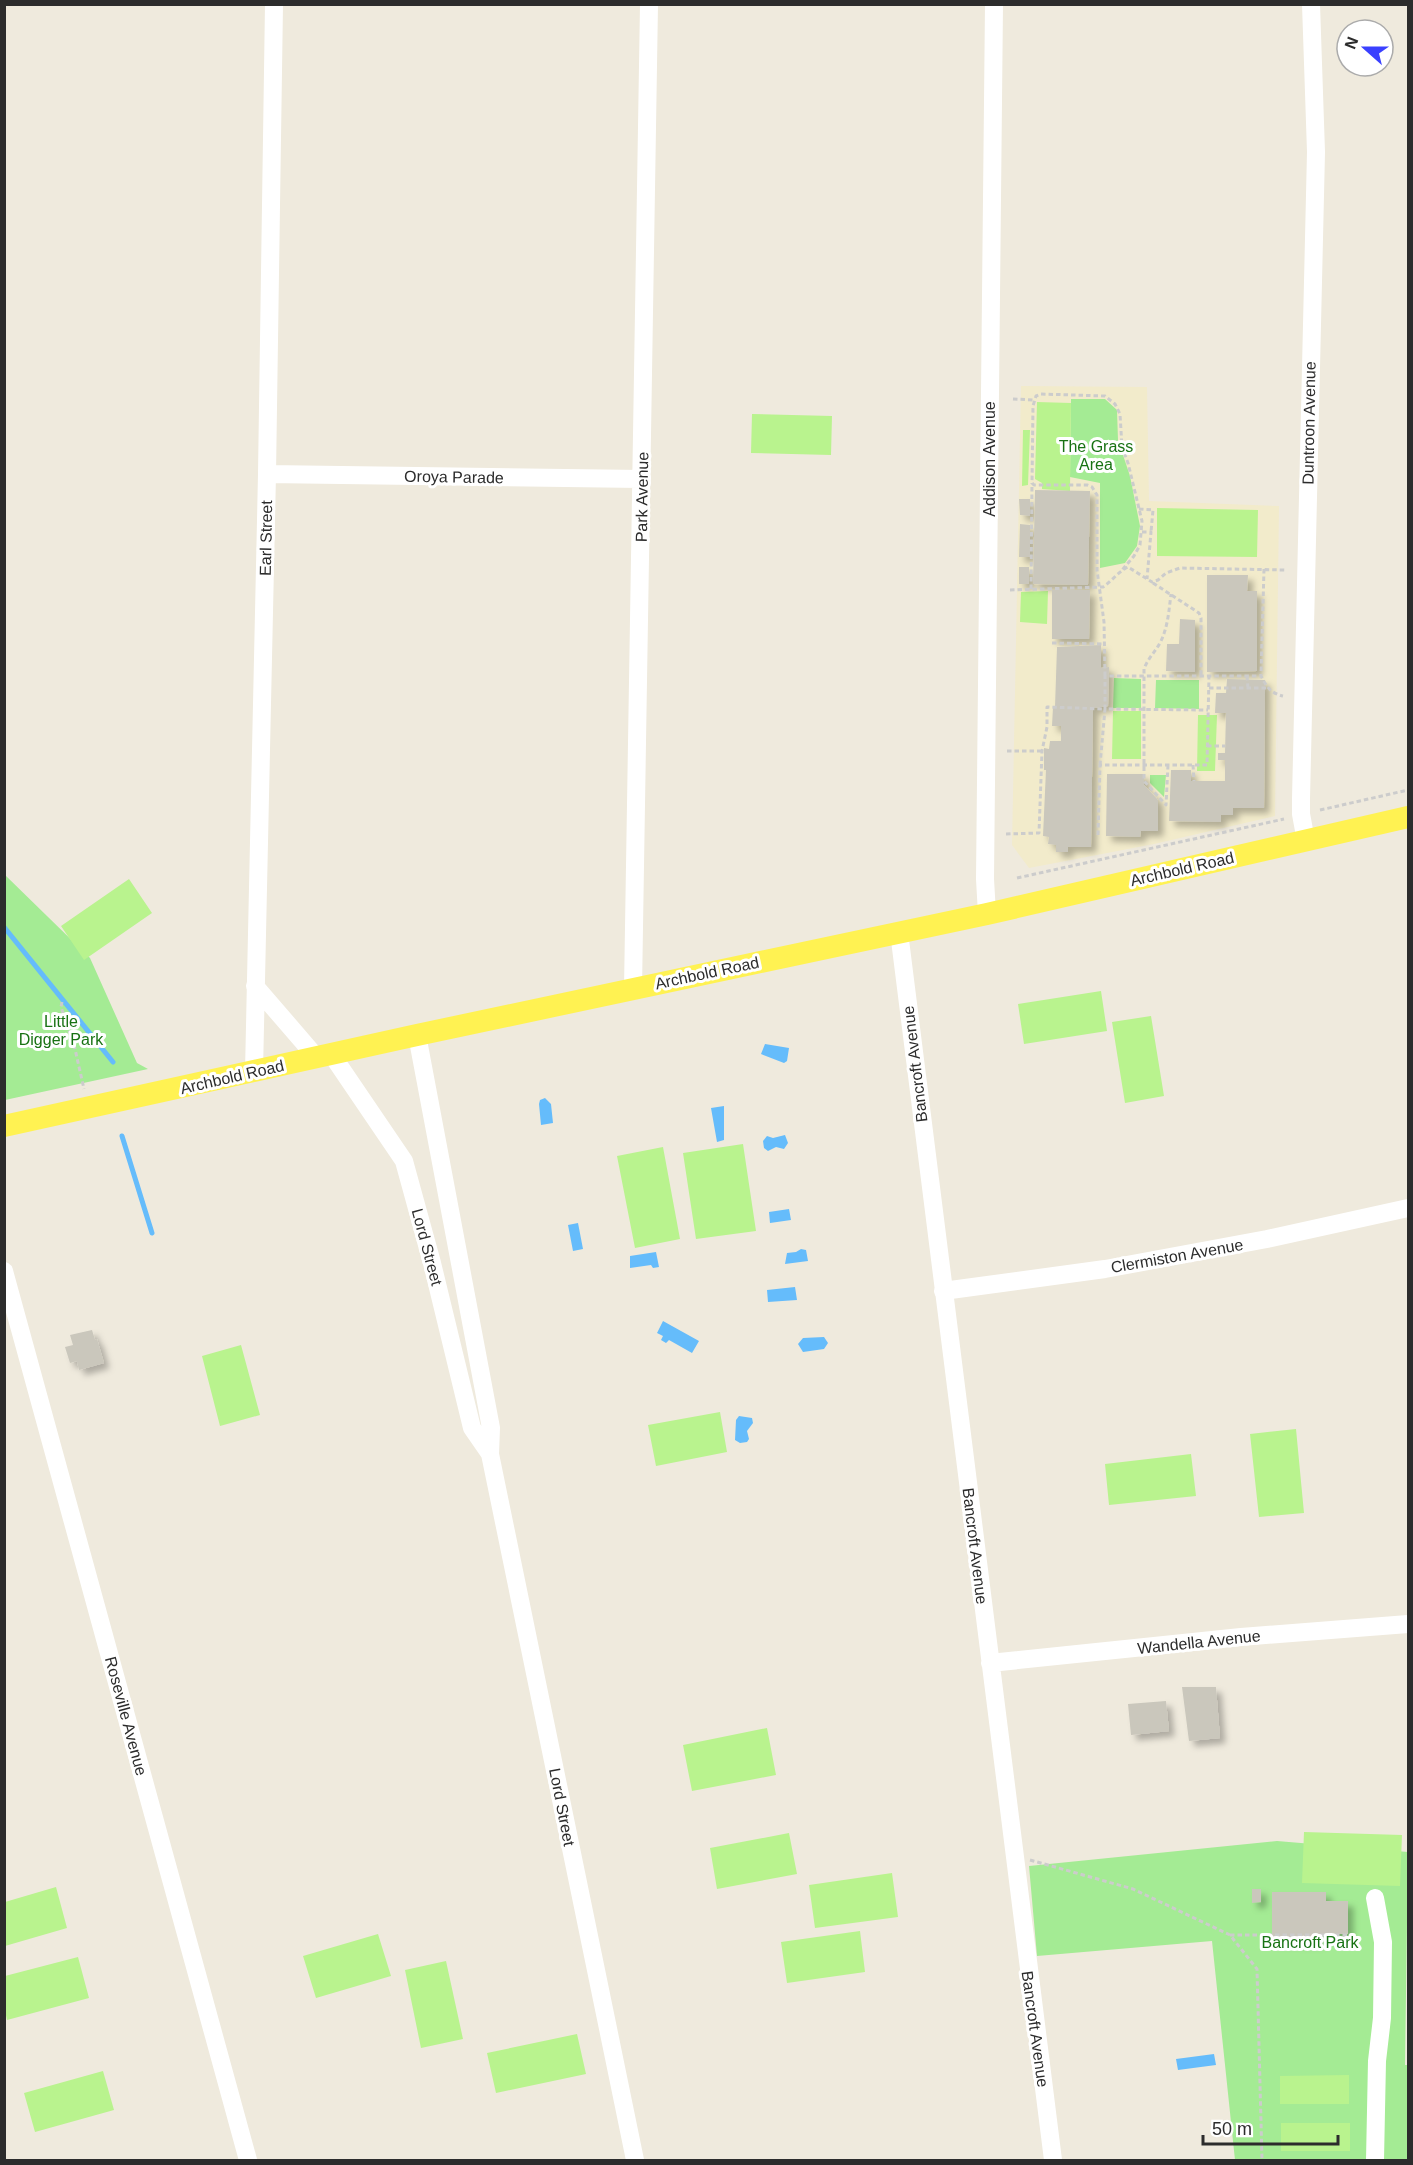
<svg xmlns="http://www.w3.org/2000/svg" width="1413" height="2165" font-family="Arial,sans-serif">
	<defs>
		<filter id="shadow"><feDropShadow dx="5.5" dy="5.5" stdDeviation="3" flood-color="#0004"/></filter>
	</defs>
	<rect width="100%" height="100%" fill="#efeadd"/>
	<path fill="#f2ebcb" d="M1021,386L1147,387L1149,501L1279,506L1275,816L1154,844L1029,868L1012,845Z"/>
	<path fill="#a4eb94" d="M1071,399H1105L1117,410L1118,440L1130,476L1140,526L1137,546L1125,563L1100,568V483L1070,477Z
		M1114,678L1141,679V708H1113Z
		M1156,680H1199V709L1155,708Z
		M1150,775H1166L1164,797L1150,783Z
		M4,874L90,958L137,1063L148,1069L5,1100Z
		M1277,1841L1408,1852L1405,2065H1408V2160H1235L1212,1941L1037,1956L1029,1866Z"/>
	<path fill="#b9f38e" d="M1037,402L1071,403L1070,491L1042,489V483L1035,479Z
		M752,414L832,416L831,455L751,453Z
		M1023,430H1030L1028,485L1022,486Z
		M1157,508L1258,510L1257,557L1157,556Z
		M1048,591L1047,624L1020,622L1021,592Z
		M1113,711H1141V759H1112Z
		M1198,715H1217L1215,771H1197Z
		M129,879L152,913L84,960L61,926Z
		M1101,991L1107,1031L1024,1044L1018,1004Z
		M1151,1016L1164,1096L1125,1103L1112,1022Z
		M743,1144L756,1231L696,1239L683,1153Z
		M663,1147L680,1239L635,1248L617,1156Z
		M241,1345L260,1415L220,1426L202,1356Z
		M720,1412L727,1452L656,1466L648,1425Z
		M1296,1429L1304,1513L1259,1517L1250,1434Z
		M1191,1454L1196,1496L1109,1505L1105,1464Z
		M767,1728L776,1775L692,1791L683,1745Z
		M1304,1832L1402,1835L1400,1886L1302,1883Z
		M789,1833L797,1874L717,1889L710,1848Z
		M892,1873L898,1917L815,1928L809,1885Z
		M56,1887L67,1928L5,1946V1902Z
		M860,1931L865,1972L787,1983L781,1942Z
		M378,1934L391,1976L316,1998L303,1956Z
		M78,1957L89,1998L7,2020L5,2011V1976Z
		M446,1961L463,2039L421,2048L405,1970Z
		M577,2034L586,2074L496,2093L487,2053Z
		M103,2071L114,2110L35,2132L24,2093Z
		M1349,2075V2104H1280V2076Z
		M1281,2123H1350V2151H1281Z"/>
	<path fill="#65bcfb" d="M765,1044L789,1048L787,1061L784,1063L761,1054Z
		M545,1098L551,1104L553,1123L541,1125L539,1104L540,1100Z
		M724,1106V1140L717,1142L711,1108Z
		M785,1135L788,1143L784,1149L776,1147L768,1151L764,1148L763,1141L767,1136L773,1138Z
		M789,1209L791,1220L770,1223L769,1212Z
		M578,1223L583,1249L573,1251L568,1225Z
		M801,1249L806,1250L808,1261L785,1264L787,1253L796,1252Z
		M656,1252L659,1267L653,1268L651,1265L630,1268V1256Z
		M795,1287L797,1300L768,1302L767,1290Z
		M663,1321L699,1341L692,1353L669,1340L666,1343L661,1340L663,1336L657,1333Z
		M824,1337L828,1343L824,1349L803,1352L798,1344L803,1338Z
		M739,1416L752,1418L753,1423L747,1431L749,1439L747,1442L740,1443L735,1440L736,1420Z
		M1214,2054L1216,2065L1178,2070L1176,2059Z"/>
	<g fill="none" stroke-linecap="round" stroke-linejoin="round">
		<path stroke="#65bcfb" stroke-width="5" d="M4,927L113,1062
			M122,1136L152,1233"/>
	</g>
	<path fill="#cac7bc" filter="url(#shadow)" d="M1035,490L1090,491L1088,585L1033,584Z
		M1019,499H1030V516L1020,515Z
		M1020,524L1030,525V557H1019Z
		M1019,567H1029V584H1019Z
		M1207,575H1248L1247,591H1257V671L1207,672Z
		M1052,590H1090L1089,639H1052Z
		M1180,619L1195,620V672L1166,671L1167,644H1179Z
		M1101,645V668L1109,667L1108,706L1093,708L1091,847H1068V852H1056V845L1048,844L1049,837L1043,836L1046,770H1044V748L1049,749L1050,741H1061V726H1052L1053,707H1055L1057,647Z
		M1227,679L1265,680L1264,808H1233V815H1221V822L1169,821L1171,770H1191V781H1225V760H1218V753H1225L1226,713H1215L1216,693H1226Z
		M1107,774H1144V785L1158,800V831H1141L1140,837L1106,836Z
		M92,1330L95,1340L97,1339L104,1363L79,1370L77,1361L70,1363L65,1347L73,1345L70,1335Z
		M1182,1687H1216L1220,1738L1189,1741Z
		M1166,1701L1169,1731L1131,1735L1128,1704Z
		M1252,1889H1261V1902L1252,1903Z
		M1272,1892H1326V1901H1348V1934H1318V1941L1272,1940Z"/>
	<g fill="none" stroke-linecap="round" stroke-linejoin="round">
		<path stroke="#ccc" stroke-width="3" stroke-dasharray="4.5 3" stroke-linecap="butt" d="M1013,399L1034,400
			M1139,509L1153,510L1151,532
			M1142,532H1151L1147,579
			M1264,569L1261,676C1267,687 1270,693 1283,696
			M1153,583L1199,613L1201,618V676
			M1031,589L1032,483
			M1010,590L1103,587C1112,581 1119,571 1128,567L1152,582L1158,580L1166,573L1180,568L1285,570
			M1052,643L1105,644
			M1105,676L1104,622L1097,570V495L1092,487L1087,485H1034L1032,483L1033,406L1036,396L1041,394L1105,396L1115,404L1120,414L1122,447L1128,463L1142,521L1140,545L1134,556L1122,570
			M1247,676L1248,688
			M1209,688H1267
			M1207,746H1225
			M1007,751H1042
			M1100,765L1105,709L1208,710
			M1168,765L1166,805L1144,781V669C1148,658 1156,651 1161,641C1168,626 1169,610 1171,594
			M1193,765L1194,781
			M1320,810L1408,790
			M1006,834L1039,833L1042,751L1047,727V707L1105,709V676H1261
			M1098,835L1100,765H1207L1209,676
			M1017,878L1284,819
			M62,1002L61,1007L75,1049L84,1089
			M1030,1860L1133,1889L1230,1935L1257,1969L1262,2160
			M1230,1935H1352"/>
		<path stroke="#fff" stroke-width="18" d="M267,474L642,479
			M1306,841L1301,814V799L1316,152L1311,4
			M987,914L985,879L994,4
			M899,932C950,1342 998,1752 1053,2160
			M255,986L317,1058
			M633,989L649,4
			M417,1035L491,1428L490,1454L635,2160
			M332,1055L404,1161L432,1263L472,1428L490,1454
			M254,1072L267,474L274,4
			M4,1271L248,2160
			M943,1291L1105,1269L1267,1239L1408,1208
			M990,1663L1241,1637L1408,1624
			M1375,1898L1383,1942L1382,2018L1377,2061L1375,2160"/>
		<path stroke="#fff252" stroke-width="22" d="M4,1126L417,1035L987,914L1408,817"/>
	</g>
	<g text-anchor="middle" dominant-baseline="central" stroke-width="6" stroke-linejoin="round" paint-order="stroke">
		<g font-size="16" fill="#2c2c2c" stroke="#fff">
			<text transform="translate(1309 423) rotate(-89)">Duntroon Avenue</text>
			<text transform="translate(989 459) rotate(-90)">Addison Avenue</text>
			<text transform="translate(454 477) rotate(1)">Oroya Parade</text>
			<text transform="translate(642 497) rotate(-89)">Park Avenue</text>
			<text transform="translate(266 538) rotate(-89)">Earl Street</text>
			<text transform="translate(1182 869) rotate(-13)">Archbold Road</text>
			<text transform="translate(707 973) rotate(-12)">Archbold Road</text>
			<text transform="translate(915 1064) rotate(-97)">Bancroft Avenue</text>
			<text transform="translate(232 1077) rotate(-13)">Archbold Road</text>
			<text transform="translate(427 1247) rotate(75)">Lord Street</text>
			<text transform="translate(1177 1256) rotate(-10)">Clermiston Avenue</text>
			<text transform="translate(975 1546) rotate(83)">Bancroft Avenue</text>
			<text transform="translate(1199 1642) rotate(-6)">Wandella Avenue</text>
			<text transform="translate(126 1716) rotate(75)">Roseville Avenue</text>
			<text transform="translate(562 1807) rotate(79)">Lord Street</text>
			<text transform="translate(1035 2029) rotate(82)">Bancroft Avenue</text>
		</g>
		<g font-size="16" fill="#187213" stroke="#fff">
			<text x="1096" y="446">The Grass<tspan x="1096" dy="18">Area</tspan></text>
			<text x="61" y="1021">Little<tspan x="61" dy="18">Digger Park</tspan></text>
			<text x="1310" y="1942">Bancroft Park</text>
		</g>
	</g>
	<rect width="1413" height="2165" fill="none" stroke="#2c2c2c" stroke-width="12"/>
	<g transform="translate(1365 48) rotate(291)"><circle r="28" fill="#ffffff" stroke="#ababab" stroke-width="1.5"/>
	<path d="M0-4.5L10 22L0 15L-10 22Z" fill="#3a40ff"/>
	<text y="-9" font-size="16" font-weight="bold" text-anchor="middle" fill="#2c2c2c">N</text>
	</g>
	<path d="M1203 2135v9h135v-9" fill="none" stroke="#2c2c2c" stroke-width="3"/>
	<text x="1212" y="2135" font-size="18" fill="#2c2c2c" stroke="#ffffff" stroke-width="4.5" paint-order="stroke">50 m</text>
</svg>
